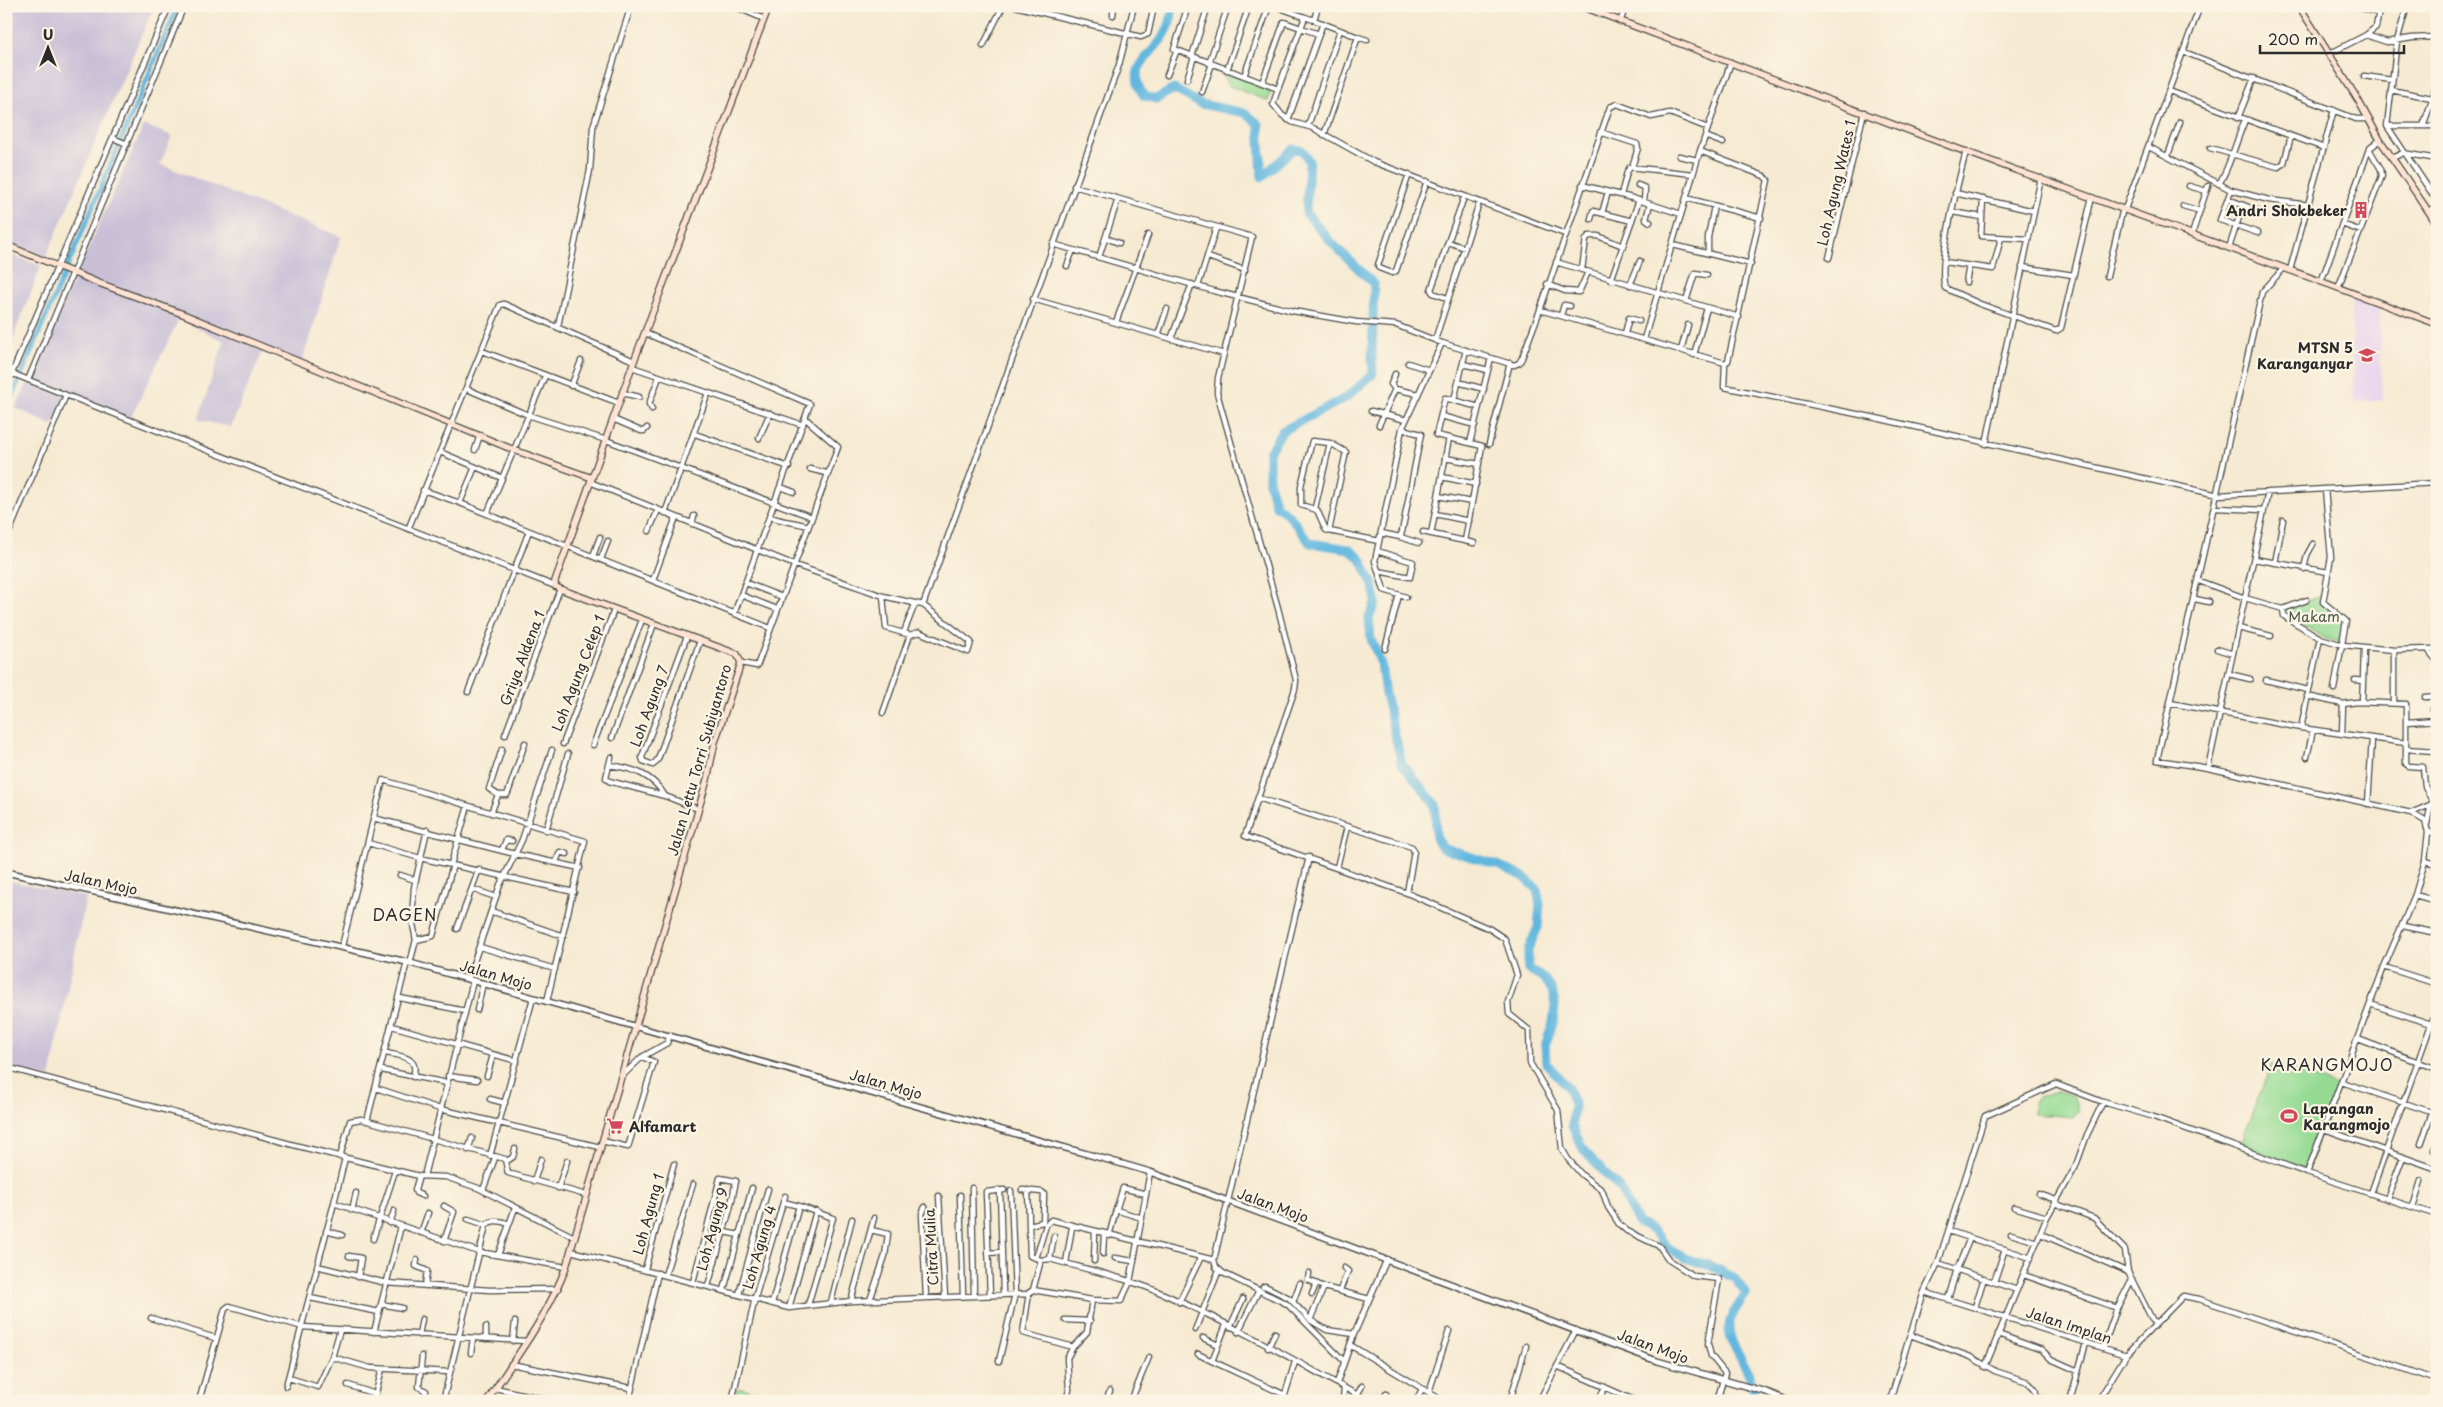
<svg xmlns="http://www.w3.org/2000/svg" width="2443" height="1407" font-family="'Playpen Sans',sans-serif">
	<rect width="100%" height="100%" fill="#fcf5e5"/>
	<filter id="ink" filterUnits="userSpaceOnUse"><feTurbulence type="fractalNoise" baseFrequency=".02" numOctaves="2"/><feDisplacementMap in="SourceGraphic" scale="10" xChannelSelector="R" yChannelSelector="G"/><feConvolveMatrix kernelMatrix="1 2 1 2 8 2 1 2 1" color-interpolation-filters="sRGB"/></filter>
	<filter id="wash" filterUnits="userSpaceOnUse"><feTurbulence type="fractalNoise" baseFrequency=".0096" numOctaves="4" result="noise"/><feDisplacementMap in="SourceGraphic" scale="20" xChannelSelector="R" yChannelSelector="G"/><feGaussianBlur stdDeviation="1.12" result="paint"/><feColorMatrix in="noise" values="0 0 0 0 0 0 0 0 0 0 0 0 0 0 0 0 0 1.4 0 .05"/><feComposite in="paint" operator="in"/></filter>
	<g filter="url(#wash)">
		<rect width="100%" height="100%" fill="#f6ead2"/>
		<path fill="#e8d2ee" d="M2351,300L2379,310L2382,400L2354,401Z"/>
		<path fill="#c9bfd7" d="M6,6H154L46,257L6,242Z
			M144,125L172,136L160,164L341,237L301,365L264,348L231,427L198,420L224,341L179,319L130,419L67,395L53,426L16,408Z
			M6,252L41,266L6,356Z
			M6,880L86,897L50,1078L6,1066Z"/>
		<path fill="#96db94" stroke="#608360" d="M1222,70L1271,89L1268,101L1227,85Z
			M2318,597L2322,604L2345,621L2342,642L2326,639L2285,614L2286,609Z
			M2272,1063L2338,1087L2307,1170L2239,1146Z
			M2057,1091L2073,1095L2079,1111L2073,1117L2034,1114L2033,1102L2037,1097Z
			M742,1388L755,1392L753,1401H734L736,1389Z"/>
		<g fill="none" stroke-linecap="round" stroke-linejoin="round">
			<path stroke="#62b7df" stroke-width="5" d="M6,411L178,6"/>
			<path stroke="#62b7df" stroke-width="9" d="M1172,6C1174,53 1118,57 1144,96L1156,99L1174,89L1201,104L1245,113L1259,124L1262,177L1293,149L1302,150L1309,161L1306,213L1332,243L1374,284L1372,356L1373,374L1347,397L1282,431L1269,452V483L1276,506L1289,515L1310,543L1349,549L1361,559L1373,585L1376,602L1369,618L1371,639L1381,664L1385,694L1402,764L1435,804L1436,838L1442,848L1498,865L1524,877L1537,889L1540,904L1538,927L1528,950V969L1544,978L1552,990L1555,1005L1553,1023L1545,1046L1546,1063L1568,1088L1574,1104L1572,1126L1584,1151L1620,1189L1638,1223L1652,1230L1669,1248L1685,1258L1711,1266L1735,1279L1746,1294C1740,1303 1730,1315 1729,1326C1728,1350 1756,1369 1754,1401"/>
		</g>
	</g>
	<g filter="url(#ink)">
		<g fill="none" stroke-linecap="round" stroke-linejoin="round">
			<g stroke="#494844" stroke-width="7">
				<path id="minor" d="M734,6L764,19
					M1015,6L1141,37L1148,34L1153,11L1150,8L1137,6
					M1275,6L1305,17
					M2354,6L2378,13
					M2407,6L2397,41L2387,126L2437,201
					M1113,15L1114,6
					M1314,20L1358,37L1324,135
					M1620,22L1626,6
					M1301,28L1319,34
					M2366,35L2376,27L2380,6
					M1358,37L1367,40
					M983,46L1003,6
					M1177,50L1174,49L1188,6
					M2184,52L2356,119H2368
					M2329,54L2366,35L2387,42L2412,38L2437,37
					M1192,56L1208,6
					M1209,63L1228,6
					M1227,70L1249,6
					M1167,75L1177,50L1278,89L1273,104L1282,115L1292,122L1313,128L1374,162L1565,234
					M1244,76L1269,6
					M2364,76L2392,80
					M1187,79L1194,57
					M1262,83L1284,22L1301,28
					M1278,89L1305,17L1314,20L1318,6
					M2391,90L2437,99
					M2169,91L2324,148
					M1202,92L1212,64
					M2238,118L2254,78
					M1288,120L1323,23
					M1308,126L1340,30
					M2387,126H2437
					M2423,126L2433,98L2437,78
					M1600,132L1637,144L1638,148L1632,167
					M1705,136L1723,143
					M113,138L127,144
					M2149,147L2231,190L2269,200L2309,205
					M2210,148L2278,167L2284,163L2291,136
					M1966,151C1959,180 1937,262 1945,288L1980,304L2056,331L2061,328L2092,197
					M2168,155L2180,122
					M1679,156L1697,160
					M2392,158L2403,153L2437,159
					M1409,174L1378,265L1379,268L1392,273L1396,271L1427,181
					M2219,184C2231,164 2236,141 2245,120
					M1582,185L1632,198L1681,214
					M1638,185L1645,188L1644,202
					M1074,186L1252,237L1218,378L1217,393L1278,608L1296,680L1295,689L1245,836L1407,893L1490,929L1505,939L1517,975L1508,1002L1509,1014L1529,1030L1530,1063L1558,1110L1562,1149L1568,1159L1582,1175L1602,1190L1608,1207L1619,1224L1627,1231L1659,1246L1669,1260L1694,1276L1719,1279L1708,1344L1711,1356L1725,1373L1717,1401
					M2189,186L2206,191
					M2231,190L2220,220L2258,233
					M1955,193L2034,211
					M1621,195L1627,172L1630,167L1693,174
					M1686,198L1761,218
					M1983,199L1981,236L2028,239
					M2228,199L2261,212
					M1650,204L1646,219L1650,222
					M2183,206L2200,211
					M2125,209L2200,6
					M2429,211L2437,205
					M1952,212L1982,217
					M1602,213L1608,192
					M1591,219L1593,211L1632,221
					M2342,224L2361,231
					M2192,234L2208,186
					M1106,238L1119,243
					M1448,242L1465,248
					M1053,244L1214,291L1293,311L1356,322L1396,325L1442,343L1514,365L1519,363L1522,358L1540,310L1725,363L1728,361L1768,180L1764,176L1700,151
					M1673,245L1751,264
					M2229,248L2243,205
					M1708,253V237L1714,206
					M1099,257L1118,199
					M1208,257L1245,270
					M1829,258L1864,112
					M1556,262L1739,317
					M1944,262L1993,269L2001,238
					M1067,266L1073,250
					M2022,267L2073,275
					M2284,268L2262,292L2157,760L2208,768L2411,813L2425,821L2428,832L2425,861L2415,895L2384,967L2307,1173L2437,1215
					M1582,270L1586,239L1589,236H1598L1623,246
					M2290,270L2334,110
					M2107,276L2123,208
					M1611,280L1639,200
					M1966,282L1969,266
					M2321,282L2369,149L2380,140
					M1547,284L1565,291L1579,292L1588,272
					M1630,285L1640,261
					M1198,286L1216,228
					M2338,288L2382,176L2381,169L2369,149
					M1447,298L1433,293L1431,290L1463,200
					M1033,299L1224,354
					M1686,301L1695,273L1707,275
					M1540,310L1610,107L1617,104L1651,117L1670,113L1708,128
					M1561,315L1564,305L1570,306
					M1116,322L1148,235
					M558,326L590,170L593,127L631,6
					M645,333L810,404L734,614
					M1625,333L1629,318L1639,321
					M1158,335L1167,309
					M1171,339L1192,284
					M1644,339L1700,151L1731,62
					M1435,340L1478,206
					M1681,350L1688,325
					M482,351L619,403
					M1694,355L1707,308
					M1408,363L1429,370
					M1725,363L1724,387L1876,418L2218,495L2437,483
					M1463,364L1488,370
					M632,367L803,425
					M6,371L66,395
					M1395,374L1391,384L1395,389
					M28,380L184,6
					M1458,382L1484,389
					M571,386L581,361
					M6,387L169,6
					M467,389L528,415L606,440L812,517
					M623,393L639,397
					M1454,400L1466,350
					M652,409L649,404L659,377
					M1371,411L1406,420
					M1441,416L1475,425
					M613,419L641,431H644L647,428
					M1379,425L1395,389L1418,394
					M695,434L789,467
					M759,438L770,413
					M1470,443L1436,435L1445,398L1479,407
					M1489,444L1510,363
					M1986,444L2041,178
					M475,450L480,435
					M440,452L502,478
					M1445,458L1479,464
					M810,469L826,473
					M1442,477L1476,484
					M590,482L795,565L883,596L923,605L971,642L968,652L919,632L910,635L886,628L883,596
					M781,487L794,492
					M2325,489L2331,557L2323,602L2346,621L2334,689
					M423,490L460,503L770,628
					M1438,496L1472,502
					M460,503L475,467
					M1315,508L1330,443
					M2216,508L2264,510
					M665,513L708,393
					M487,514L545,376
					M1435,514L1469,521
					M771,517C784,522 795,522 808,526
					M692,524L694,516
					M409,527L500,305L504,304L634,361
					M649,531L658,510
					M1329,531L1346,452L1330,443L1312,441L1301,486V505L1317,510L1326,530L1329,531L1379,541
					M1423,532L1474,543
					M1381,533L1400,537L1402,532L1421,434L1402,429
					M1431,534L1449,438
					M1400,537L1419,543
					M6,540L66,395L555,586
					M1465,541L1482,446L1470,443L1491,358
					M1377,551L1413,562L1410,577L1378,571
					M593,556L600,537
					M601,559L608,541
					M2254,559L2328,572
					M2275,563L2283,520
					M2304,569L2307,555L2313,544
					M653,580L676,517
					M2199,581L2245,598L2283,609L2307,600
					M746,583L782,597
					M741,595L777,609
					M1406,597L1384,590L1375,561L1402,429L1442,343
					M2195,599L2209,602
					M923,605L1119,65L1134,6
					M2283,609L2284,616L2320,638L2343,645L2394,650L2433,649
					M2238,628L2271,636
					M904,632L915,604
					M687,636L642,757L643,761L653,765L658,759L700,641
					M1385,649L1399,595
					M2217,649L2233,654
					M2429,651L2437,661
					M741,663L757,666L838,447L806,419
					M2229,674L2250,679
					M2266,680L2308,690
					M2355,680L2363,681L2362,702
					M2363,681L2364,648
					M468,692L529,531
					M2307,696L2343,704L2357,702L2406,704V764L2409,766L2423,767L2425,786L2433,803
					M2425,697L2437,696
					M2170,703L2301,728L2406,743
					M2394,703V650
					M2433,709L2437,740
					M883,713L910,635
					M2406,722L2437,720
					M2301,728L2320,638
					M2342,734L2343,704
					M505,735L560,589
					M612,738L654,624
					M563,744L614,610
					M593,745L642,620
					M502,749L489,789L498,795H507L509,790L525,743
					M2406,749L2435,751L2437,750
					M2307,757L2313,730
					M609,765L611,757
					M2208,768L2268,492
					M665,796C653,775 633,768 609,765L606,778L609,781L665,796L698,809
					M1258,798L1412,847L1414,851L1407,893
					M2368,804L2372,739
					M491,813L498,795
					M2411,813L2437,802
					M373,818L515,854L580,868
					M2427,824L2431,804
					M546,830L568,754
					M2428,832L2437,833
					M368,843L420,858L574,892
					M502,850L506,840L512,841
					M2425,861L2437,864
					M556,862L560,852L567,854
					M451,864L468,806
					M1337,867L1347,827
					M400,875L415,880
					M472,889L496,897
					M2415,895L2437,901
					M491,911L563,936
					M2403,926L2437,933
					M457,929L479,869
					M416,940L433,936L453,865
					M342,946L383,780L585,841L547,1001
					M480,947L555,969
					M410,963L416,940L412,919L414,888L427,830
					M2384,967L2437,984
					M468,979L500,885L522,840L552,750
					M400,998L465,1011
					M2370,1004L2431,1024
					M477,1010L483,983
					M392,1026L517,1061
					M2358,1039L2437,1069
					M386,1053C401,1056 420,1057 413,1077
					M6,1067L294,1145L419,1176L446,1177L478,1188L574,1237
					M381,1070L447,1083
					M448,1076L477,1080
					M487,1076L493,1055
					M621,1077L642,1057L667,1043L670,1035
					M2342,1082L2437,1114
					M376,1088L440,1109L600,1147
					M490,1099L505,1103
					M367,1121L407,962
					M2324,1129L2437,1169
					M602,1141L628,1147L654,1062L642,1057
					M2421,1144L2432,1113
					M468,1150L472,1138
					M2434,1150L2437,1143
					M490,1156L533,998
					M340,1157L350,1121L361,1119L505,1159L508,1173L586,1195
					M345,1158L334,1203L479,1252L566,1267
					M507,1161L513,1157L515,1149
					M419,1176L415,1190L416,1193L423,1196
					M424,1176L473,981
					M534,1181L541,1159
					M558,1188L567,1161
					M972,1188L974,1296
					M483,1190L495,1158
					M1000,1190L1003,1292
					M1022,1190L1042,1192L1044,1194L1043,1222L1029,1225
					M1028,1190L1030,1256L1041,1260L1050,1259C1089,1270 1130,1279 1166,1295C1235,1326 1302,1364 1368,1401
					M2371,1193L2437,1008
					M2039,1194L2056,1200
					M960,1195L963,1296
					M939,1196L945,1297
					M2387,1199L2403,1157
					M2054,1203L2094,1218L2125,1250L2128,1272L2155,1325
					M444,1206L454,1212L444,1241
					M799,1206L833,1218L808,1305
					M925,1207L922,1214L926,1297
					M2014,1207L2047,1217
					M2413,1207L2421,1181
					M352,1210L356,1193
					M1142,1218L1116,1210L1123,1188L1146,1194
					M468,1219L486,1225
					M390,1223L394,1211
					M326,1231L342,1235
					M1949,1231L2031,1258
					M724,1232L739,1235
					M421,1233L428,1213
					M2011,1234L2037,1242
					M2041,1234L2128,1272
					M1109,1236L1116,1210
					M373,1239L395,1171
					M571,1251L789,1308L851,1301L1027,1294L1033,1290L1041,1260
					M988,1253L1002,1252
					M1103,1254L1104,1235
					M498,1255L515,1208
					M349,1256L361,1258L358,1277
					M1036,1258L1046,1225L1051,1220L1214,1260
					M1115,1258L1133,1261
					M1050,1259L1054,1236
					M417,1260L416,1266L427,1271L425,1286
					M1214,1260L1309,857
					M1214,1260L1216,1267L1223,1273L1287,1304L1344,1361
					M1094,1261L1095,1232
					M1066,1263L1072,1227
					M1938,1263L1985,1116L2056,1084L2103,1102
					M317,1266L386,1283L490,1290L558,1289
					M645,1269L674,1164
					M1309,1273L1308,1280L1324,1287
					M665,1275L693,1184
					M2024,1275L2117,1308L2103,1348
					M693,1282L720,1178L736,1181L730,1209L708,1286
					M1994,1282L2005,1249
					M1263,1287L1265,1286L1289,1298L1310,1320
					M724,1290L752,1188
					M1033,1290L1092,1300L1121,1301L1130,1282L1150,1172
					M1340,1290L1348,1271L1344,1268
					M1924,1292L1938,1263L2017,1290
					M1029,1293L1023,1333L1073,1347
					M739,1294L768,1189
					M1312,1294L1316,1284
					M990,1295L986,1192L1004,1190
					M310,1298L379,1312
					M1948,1299L1957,1269L1970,1238
					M870,1300L885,1256L888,1234L871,1230
					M851,1301L874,1218
					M831,1302L852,1219
					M1179,1302L1201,1257
					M1293,1302L1300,1283
					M772,1303L799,1206L783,1202
					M381,1304L402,1308
					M1975,1307L1984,1278
					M789,1308L816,1211
					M2117,1308L2132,1279
					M151,1318L215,1338
					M1065,1320L1090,1321
					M1226,1325L1212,1361L1285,1395
					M1230,1327L1243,1299
					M1195,1330L1219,1270
					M374,1332L401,1226
					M1238,1332L1259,1290
					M1354,1334L1327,1330L1310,1320L1324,1287L1369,1299
					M1998,1334L2042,1350L2051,1359L2078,1371
					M419,1335L422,1319
					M1910,1335L1924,1292L2126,1355
					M1203,1338L1218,1345
					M486,1339V1327
					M513,1341L515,1322
					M1350,1345L1443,1401
					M1268,1348L1275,1333
					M471,1353L473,1338
					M1198,1354L1212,1361
					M422,1356L419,1387L426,1391L423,1401
					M332,1357L370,1368L450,1372
					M999,1361L1015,1294L1011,1191
					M511,1364L631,1388
					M1557,1366L1636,1401
					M1985,1367L2047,1217L2075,1168L2087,1135L2103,1102L2151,1116L2307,1173
					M382,1369L375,1396L383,1401
					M289,1378L318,1387L332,1357L340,1330
					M1337,1383L1354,1334L1387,1259
					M348,1385L375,1394
					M286,1386L334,1203
					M495,1388L554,1401
					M1429,1392L1449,1331
					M1357,1395L1362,1386
					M199,1401L225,1309L229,1306L303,1327L525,1341
					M443,1401L486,1225C492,1219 502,1221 509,1224
					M629,1401L658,1273
					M732,1401L755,1298L785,1196
					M1066,1401L1069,1390L1067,1358L1073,1347L1087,1332L1092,1300
					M1106,1401L1110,1391
					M1131,1401L1149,1357
					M1283,1401L1295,1362
					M1343,1401L1344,1388
					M1382,1401L1386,1394
					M1416,1401L1422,1389
					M1510,1401L1526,1346
					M1539,1401L1576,1330
					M1598,1401L1605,1387
					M1890,1401L1910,1335L1971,1357L1995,1371L2028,1382L2035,1389L2037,1397L2047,1401
					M2070,1401L2086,1343
					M2098,1401L2126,1355L2183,1296L2199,1299L2437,1380"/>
			</g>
			<g stroke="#494844" stroke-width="8">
				<path id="tertiary" d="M6,872L407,962L1119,1163L1150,1172L1657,1361L1766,1392L1788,1401"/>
			</g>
			<g stroke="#494844" stroke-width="8">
				<path id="secondary" d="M1581,6L1950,146L2437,324
					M2299,6L2358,100L2380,140L2437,224
					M6,245L96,282L183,314L514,450L592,478
					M487,1401C515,1358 548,1316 566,1267L707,780L715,742L741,663L737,654L560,589L555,586V581L634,361L769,6"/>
			</g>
			<use href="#minor" stroke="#fff" stroke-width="4.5"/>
			<use href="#tertiary" stroke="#fff" stroke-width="5"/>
			<use href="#secondary" stroke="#fee3d2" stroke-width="5.5"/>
		</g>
	</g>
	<defs>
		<g id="building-bare" transform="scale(1.35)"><path d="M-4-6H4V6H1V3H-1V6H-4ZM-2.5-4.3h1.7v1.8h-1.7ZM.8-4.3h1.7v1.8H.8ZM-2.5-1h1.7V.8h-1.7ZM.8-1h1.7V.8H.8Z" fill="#d1495b" stroke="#fcf5e5" stroke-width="2.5" paint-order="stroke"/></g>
		<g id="school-bare" transform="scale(1.35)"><path d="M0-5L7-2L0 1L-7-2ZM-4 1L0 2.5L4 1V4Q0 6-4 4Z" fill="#d1495b" stroke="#fcf5e5" stroke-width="2.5" paint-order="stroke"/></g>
		<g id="stadium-bare" transform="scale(1.35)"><path d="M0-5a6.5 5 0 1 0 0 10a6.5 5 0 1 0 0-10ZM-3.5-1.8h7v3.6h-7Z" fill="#d1495b" stroke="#fcf5e5" stroke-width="2.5" paint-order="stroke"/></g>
		<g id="supermarket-bare" transform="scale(1.35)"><path d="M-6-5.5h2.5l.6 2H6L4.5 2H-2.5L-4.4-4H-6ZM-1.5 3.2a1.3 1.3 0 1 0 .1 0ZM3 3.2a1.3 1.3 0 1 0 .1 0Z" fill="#d1495b" stroke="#fcf5e5" stroke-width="2.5" paint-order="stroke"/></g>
	</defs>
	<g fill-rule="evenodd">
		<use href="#building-bare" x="2361" y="210"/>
		<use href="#school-bare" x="2367" y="355"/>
		<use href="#stadium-bare" x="2289" y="1116"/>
		<use href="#supermarket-bare" x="615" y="1126"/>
	</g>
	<g text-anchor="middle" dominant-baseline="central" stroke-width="4.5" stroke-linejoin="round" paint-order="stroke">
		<g font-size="14" fill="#2b2b2b" stroke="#fcf5e5">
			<text transform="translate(1836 183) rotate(-77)">Loh Agung Wates 1</text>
			<text transform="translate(522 658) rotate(-69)">Griya Aldena 1</text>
			<text transform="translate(578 673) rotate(-69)">Loh Agung Celep 1</text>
			<text transform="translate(649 706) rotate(-70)">Loh Agung 7</text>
			<text transform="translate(699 760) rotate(-74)">Jalan Lettu Torri Subiyantoro</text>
			<text transform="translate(101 882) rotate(12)">Jalan Mojo</text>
			<text transform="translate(496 975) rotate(16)">Jalan Mojo</text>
			<text transform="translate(886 1084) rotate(16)">Jalan Mojo</text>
			<text transform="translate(1273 1205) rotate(20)">Jalan Mojo</text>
			<text transform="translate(648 1214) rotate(-75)">Loh Agung 1</text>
			<text transform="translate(712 1229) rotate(-75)">Loh Agung 9</text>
			<text transform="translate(759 1247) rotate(-74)">Loh Agung 4</text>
			<text transform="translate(931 1247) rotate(-93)">Citra Mulia</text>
			<text transform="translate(2069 1325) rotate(18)">Jalan Implan</text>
			<text transform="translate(1653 1346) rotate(20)">Jalan Mojo</text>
		</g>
		<g font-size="14" font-weight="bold" fill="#2b2b2b" stroke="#fcf5e5" text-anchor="end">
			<text x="2347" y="210">Andri Shokbeker</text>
			<text x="2353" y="347">MTSN 5<tspan x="2353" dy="16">Karanganyar</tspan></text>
			<text x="2303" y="1108" text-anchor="start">Lapangan<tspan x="2303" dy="16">Karangmojo</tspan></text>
			<text x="629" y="1126" text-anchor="start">Alfamart</text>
		</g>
		<g font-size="14" fill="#465745" stroke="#fcf5e5">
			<text x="2314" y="616">Makam</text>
		</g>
		<g font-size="16" letter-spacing="1" fill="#2b2b2b" stroke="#fcf5e5">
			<text x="405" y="914">DAGEN</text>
			<text x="2327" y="1064">KARANGMOJO</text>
		</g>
	</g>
	<rect width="2443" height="1407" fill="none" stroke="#fcf5e5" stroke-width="25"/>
	<g transform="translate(48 48)" stroke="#fcf5e5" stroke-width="4" paint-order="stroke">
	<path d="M0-4L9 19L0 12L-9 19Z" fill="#2b2b2b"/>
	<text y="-8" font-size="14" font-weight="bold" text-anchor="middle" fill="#2b2b2b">U</text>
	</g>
	<path d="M2260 45v8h144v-8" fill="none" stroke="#2b2b2b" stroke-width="2.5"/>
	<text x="2268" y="45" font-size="15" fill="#2b2b2b" stroke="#fcf5e5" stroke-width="4" paint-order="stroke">200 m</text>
</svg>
